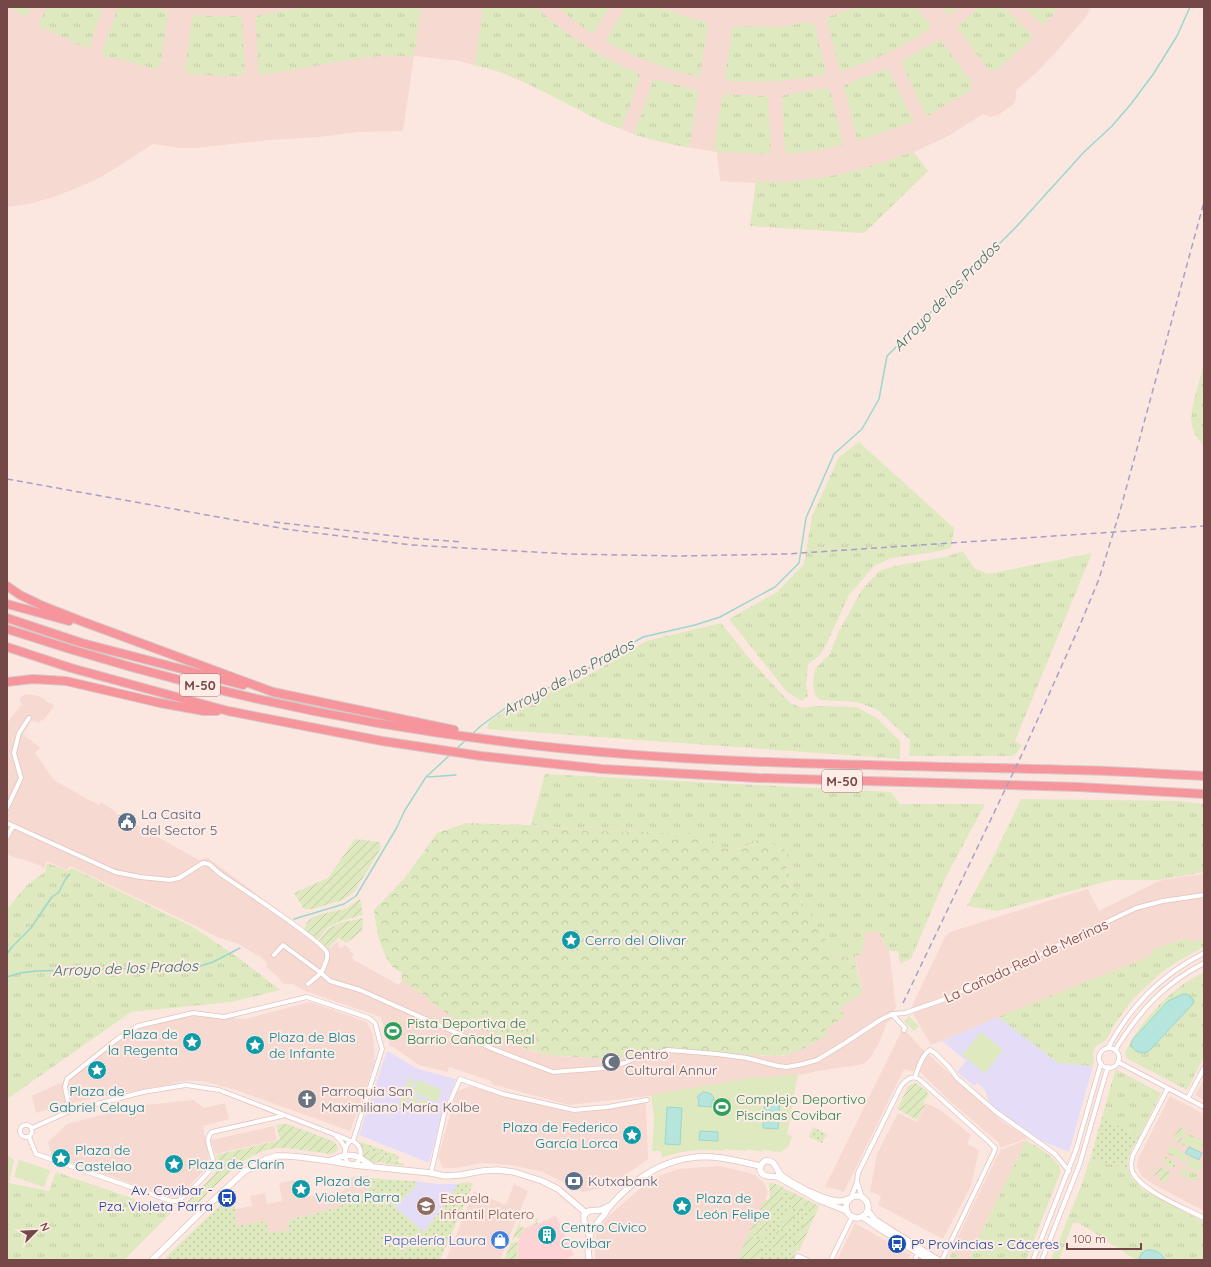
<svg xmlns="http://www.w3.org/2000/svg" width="1211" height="1267" font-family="Quicksand,sans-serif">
	<defs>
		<pattern id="grass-tufts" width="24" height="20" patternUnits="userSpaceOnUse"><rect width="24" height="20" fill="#dee9bf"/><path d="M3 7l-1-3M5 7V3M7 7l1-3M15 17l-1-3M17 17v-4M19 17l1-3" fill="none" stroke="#c2c9a6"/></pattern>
		<pattern id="forest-crowns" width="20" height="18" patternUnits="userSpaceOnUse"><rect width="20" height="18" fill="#dee9bf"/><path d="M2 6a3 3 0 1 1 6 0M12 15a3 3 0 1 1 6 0" fill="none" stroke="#c2c9a6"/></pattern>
		<pattern id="park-dots" width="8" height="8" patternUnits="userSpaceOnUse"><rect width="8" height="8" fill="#dee9bf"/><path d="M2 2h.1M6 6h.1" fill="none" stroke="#c2c9a6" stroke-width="1.8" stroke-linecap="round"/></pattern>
		<pattern id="garden-furrows" width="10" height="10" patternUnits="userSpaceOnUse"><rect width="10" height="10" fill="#dee9bf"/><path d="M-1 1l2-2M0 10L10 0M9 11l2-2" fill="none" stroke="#c2c9a6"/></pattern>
	</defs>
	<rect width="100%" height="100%" fill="#fce7e0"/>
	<path fill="#f6d9d1" d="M7,7H1092L1085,18L1056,52L1037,72L1016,90V97L1014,104L998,115L990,117L983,114L950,135L914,152L928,171L864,233L750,226L756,183L720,181L717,152L680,146L636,135L605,123L536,87L497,71L459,61L414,56L403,131L359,132L318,137L270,140L194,148H181L153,144L116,168L97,179L77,188L54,197L28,204L7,207Z
		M26,694L39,696L46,700V702L51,703L54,706L43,721L41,720L39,723L36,721L35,722L32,720L23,734L40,748L35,753L54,780L87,799L99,805L101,802L116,812L115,813L199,860L208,858L329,948H332L331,947L337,942L339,945L338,947L342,948L345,945L350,949L349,951L354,954L352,957L354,960L399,985L402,981L423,994L430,998L428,1000L462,1024L463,1022L481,1030L501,1034L522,1047L535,1052L557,1056L594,1058L629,1057L668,1049L750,1055L751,1053L763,1056H784L797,1051L828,1035L825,1030L839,1008L863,993L855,955L862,954L865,933L878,931L889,951L896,1008L890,1021L887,1022L879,1043L870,1058L866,1062L860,1065L817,1071L806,1074L774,1078H755L649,1096L569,1105L491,1084V1081L449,1067L448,1072L419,1065L392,1046L390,1047L388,1038H387L381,1017L305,991L293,984H284L277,976L266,967L268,964L259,955L258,956L239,944L217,937L196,926L70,866L67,870L46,861L44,869L41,866L33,863L23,859L15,858L7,854V723L19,708L18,707L19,706H21L22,703L19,701L22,696Z
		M1204,874V939L1191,942L1190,939L1171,943L1152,950L1153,955L931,1045L913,1014L911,1008L945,937L950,932L1064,896L1088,889L1099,911L1159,881L1186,876Z
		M310,1002L367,1022L373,1035L375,1063L350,1131L236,1090L203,1081H186L75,1102L36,1113L32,1096L71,1078L134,1030L193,1015L245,1019Z
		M903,1028L924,1051L913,1072L904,1069L844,1192L836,1189L825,1187Z
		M928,1054L1002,1121L1028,1138L1000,1148L999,1143L951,1102L920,1072Z
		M1204,1079V1100L1195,1095Z
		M470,1086L574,1113L646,1103L648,1159L608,1187L583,1192L543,1172L511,1165L483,1163L455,1168H443L438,1157L457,1091Z
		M1170,1096L1204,1114V1211L1151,1183L1142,1176L1137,1167L1138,1159Z
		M193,1100L204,1108L225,1103L229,1119L203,1126L210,1164L184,1191L178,1196L171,1197L52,1156L48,1142L67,1124L136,1106Z
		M926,1103L939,1109L971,1135L967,1144L979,1150L971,1186L943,1239L878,1205L881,1196L870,1191L877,1154L898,1113L917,1122Z
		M274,1126L277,1140L215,1154L211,1140Z
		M1026,1140L968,1260H963L951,1251L998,1154L1001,1152L1000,1150Z
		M719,1166L754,1174L764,1183L768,1192L766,1199L738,1260H595V1244L597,1230L611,1214L651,1179L678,1169Z
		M368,1176L370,1193L291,1231L268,1234L237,1227L234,1209L252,1206L250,1196L265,1193L267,1204L282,1201L279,1183L295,1180L299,1198L344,1191L343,1178Z
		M514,1184L528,1191L500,1260H446L474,1191L506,1205Z
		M855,1223L911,1255L908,1260H837Z"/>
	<path fill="#fdd3d5" d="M556,1216L574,1255L563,1260H518V1242L523,1230Z"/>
	<path fill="#e5ddf8" d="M998,1017L1058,1063L1093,1066L1069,1152L1042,1141L1009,1120L990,1104L985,1090L977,1083L974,1086L957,1072L966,1061L942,1041Z
		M387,1051L418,1069L456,1079L443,1111L429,1163L359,1135Z
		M414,1181L437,1184H458L439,1212L424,1232L395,1207L417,1185Z"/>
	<path fill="url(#grass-tufts)" d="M10,7H32L26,16H24Z
		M48,7H103L89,47L86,48L39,26L38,23Z
		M118,7H151L166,10L168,13L160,66L155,69L103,55L102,52Z
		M305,7H421L414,56C400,56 385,55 371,57C334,61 298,70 261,75L258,72L256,18L258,15Z
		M483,7H536C566,35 600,57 638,73L640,76L622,127L619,128L605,123L518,79L497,71L475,65Z
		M557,7H609L594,33H591Z
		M625,7H659L681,15L706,22L708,24L700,75L698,77C666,69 636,58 606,42V40Z
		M856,7H916L931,26L930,29C902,47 873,61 842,71L839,69L827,20L828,17Z
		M942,7H959L950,14H947Z
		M979,7H1003L1033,35V38L997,70H988L958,28V26Z
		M1023,7H1059L1045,24H1042Z
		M195,15L215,16H240L242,18L245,73L242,76H223L189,74L185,69L192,17Z
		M811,22L814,23L826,73L825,75C792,81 760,83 727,81L725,78L732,28L735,26L778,27Z
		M938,40L941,41L972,82L970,91L928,115L925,114L902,64V61Z
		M886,69L889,70L913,120L912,122L859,141L857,140L844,87L845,84Z
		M656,79L696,90L698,93L690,144L686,147L661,142L636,135L635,132L653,81Z
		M828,88L830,90L843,143L842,145L815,151L787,154L785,151L782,97L784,95Z
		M724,94L766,96L768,98L771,152L769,154L717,152L714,148L722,96Z
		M913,152L928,171L864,233L750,226L756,182C769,182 781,182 793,181C835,178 874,166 913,152Z
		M1204,363V446C1187,429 1190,414 1196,393C1199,383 1201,373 1204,363Z
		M859,442L954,528L951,548L935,552L892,558L874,566L849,595L827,643L820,655L808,664L806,684L808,696L802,701L787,692L729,619L777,592L804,564L812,516L839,457Z
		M963,551L974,568L988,574L1092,553L1015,741L1022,745L1014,756H909L910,740L878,710L857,702L820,700L815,695L813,683L815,669L830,654L837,635L861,591L879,571L899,565L945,557Z
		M721,623L755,665L790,703L802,708L815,706L856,707L877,718L900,741V759L487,729L489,722L517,703L577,682L646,641Z
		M545,774L891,792L900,804H985L945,879L911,959L900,963L898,951H889L878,931L865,933L862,954L855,956L857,968L848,958L833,954L819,928L786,878L787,858L786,850L762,840L732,851L722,847L703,835L643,832L588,831L531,825Z
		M1021,799L1179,801L1204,804V872L1159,880H1112L998,911L967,906L991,862Z
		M47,863L68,871L72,868L193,927L240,959L280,990L232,1002L131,1012L7,1099V909L27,885L45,872Z
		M1190,938L1191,942L1204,939V947L1180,960L1162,972L1135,997L1116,1022L1106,1040L1095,1047L1093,1054L1094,1061L1093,1066L1058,1063L998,1017L1153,955L1151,950L1171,943Z
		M1204,972V1057L1187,1090L1126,1058L1125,1053C1136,1027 1162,999 1185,983C1191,979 1198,976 1204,972Z
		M1117,1070L1161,1093L1139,1137L1102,1117L1115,1071Z
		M1187,1133L1204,1142L1199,1151L1189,1145L1187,1147L1181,1144Z
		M1026,1140C1038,1148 1056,1156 1061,1171L1026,1260H968Z
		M1171,1145L1187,1156L1184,1162L1166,1153Z
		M7,1155L14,1160L9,1183L49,1191L56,1172L172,1212L124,1260H7Z
		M1090,1159L1128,1168L1131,1177L1143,1190L1204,1222V1260H1166C1161,1253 1153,1246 1144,1252C1141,1255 1140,1256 1138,1260H1136L1079,1223H1073L1059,1260H1051L1081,1186Z
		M1183,1168L1192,1173L1193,1171L1199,1174L1195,1182L1180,1174Z
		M951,1251L964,1260H951L950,1257Z"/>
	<path fill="url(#forest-crowns)" d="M466,823L530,825L588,831L643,832L704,835L722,847L732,851L747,846L752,841L763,840L786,850L787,858L786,878L819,928L833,954L848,958L857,968L863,993L839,1008L845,1016L825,1030L828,1035C814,1042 800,1052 785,1055C775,1057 761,1055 751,1054L750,1055L668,1049L629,1057L594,1058L547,1055L522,1047L501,1034L481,1030L463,1022L462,1024L428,1000L429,998L402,981L401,972C398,970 393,969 391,965C380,950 376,928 374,910L404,879L437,833Z"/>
	<path fill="url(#park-dots)" d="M1102,1117L1139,1137C1133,1147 1126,1157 1128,1168L1090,1159Z
		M813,1127L827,1134L822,1143L809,1137Z
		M361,1142L399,1156L397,1161L362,1148L359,1143Z
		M1166,1157L1176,1163L1173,1169L1163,1163Z
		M367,1178L414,1181L417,1185L395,1207L424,1232L439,1212L458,1184L468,1182L473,1184L440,1260H163L226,1199L227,1200L229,1198L228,1197L233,1193L237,1226L267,1221L269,1233L290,1230L288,1220L337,1208L369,1192Z
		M769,1183H773L819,1206L799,1251L797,1250L792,1260H737L765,1200H768L770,1196V1188H769Z
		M146,1203L159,1207L152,1217L146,1215Z"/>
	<path fill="url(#garden-furrows)" d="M355,839L380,842L381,848L354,892L343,900L313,909H304L294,893L328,878Z
		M360,898L363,915L340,921L327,928L318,940L305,930C305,913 332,913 344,909C350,907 355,902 360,898Z
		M363,918L362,931L346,943L339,938L328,948L319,941L328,929L340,923Z
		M916,1083L924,1089L929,1094L924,1101L925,1105L917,1120L897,1109L909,1085Z
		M281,1124H287L333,1141L338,1146L337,1151L334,1153L330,1154C314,1152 297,1149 281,1148C247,1147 214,1188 192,1210L187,1202L214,1175C219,1167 217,1164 216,1155L280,1140L276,1125Z
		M1180,1127L1186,1130L1179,1143L1175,1141L1176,1138L1174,1137Z
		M362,1148L404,1164V1166L377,1162L376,1164L369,1162L365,1159Z
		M1159,1166L1171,1172L1165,1183L1159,1180L1161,1176L1157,1174L1154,1179H1153Z
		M769,1183H773L784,1188L782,1201L767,1224L763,1237L749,1233L765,1200L768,1201L770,1196V1188H769Z
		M790,1191L819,1206L799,1251L797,1250L792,1260H788L810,1208L803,1205L800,1212L790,1206Z
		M789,1211L795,1215L788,1231L779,1226Z
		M522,1216H523L519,1226L525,1228L535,1223L536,1218H538L537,1224L523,1230L519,1239L515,1237L513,1241L512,1240Z
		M777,1230L786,1235L778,1253L772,1250Z
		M748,1236L762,1240L760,1260H737Z
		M515,1241L518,1243L517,1254L519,1257L518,1260H504L511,1242L514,1243Z"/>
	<path fill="#dee9bf" d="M909,1016L919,1026L914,1031L904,1021Z
		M388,1021H401L402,1025L398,1026V1037H388Z
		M981,1032L1003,1050L985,1073L962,1055Z
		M798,1074L787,1134L792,1136L788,1147L779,1153L777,1151L774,1152L772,1151L763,1150V1152L747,1149V1151L725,1149L724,1151C703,1149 682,1150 662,1158L661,1151H652L654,1119L651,1095L755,1077H774Z
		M409,1078L415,1080L410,1092L404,1090Z
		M418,1080L442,1090L437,1102L413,1092Z
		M402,1094L409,1097L404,1109L398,1107Z
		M412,1095L418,1097L415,1107L409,1104Z
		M420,1098L437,1105L433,1114L417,1108Z
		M1190,1156L1203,1164L1199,1172L1185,1165Z
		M19,1160L50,1170L44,1187L14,1177Z"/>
	<path fill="#b5e5dc" stroke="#9bd7cc" d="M1183,994H1187L1193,999L1194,1002L1192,1005L1148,1052C1140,1054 1135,1052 1131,1045L1132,1041L1134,1038L1168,1001Z
		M703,1092C708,1092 714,1094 714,1100H712V1107L698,1106L699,1099L697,1098L698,1096Z
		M765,1099L780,1100L778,1129L763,1128Z
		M667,1107L682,1108L680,1145L665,1144Z
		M700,1131L718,1132V1141L699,1140Z
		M1189,1147L1202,1153L1199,1160L1185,1153Z
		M1147,1250C1157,1249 1161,1254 1166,1260H1138L1142,1253Z"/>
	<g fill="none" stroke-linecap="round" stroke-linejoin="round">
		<path stroke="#9bd7cc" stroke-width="1.5" d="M472,734L482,725L514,702L570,679L643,637L695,625L720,617L775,587L799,563L806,518L834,454L862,429L879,399L887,356L1017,226L1084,152L1112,126L1131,104L1154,73L1177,36L1190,7
			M456,749L466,740
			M428,777L456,775
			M294,919L344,904L356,896L396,829L405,810L426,777L450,755
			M7,954L11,948L31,928L47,904L52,897L59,892L65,880L70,874
			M7,977L20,973L37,971L197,967L213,962L240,948"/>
		<g stroke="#e2c3bf" stroke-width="5.5">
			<path id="minor" d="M7,808L21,778L14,753L19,733L29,718
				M7,823L115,872L140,877L170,880L179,878L203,863L209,864L219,873C234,883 325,943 327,953C329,959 323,968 321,973L330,981L360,990L493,1049L553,1072L605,1068L624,1063L639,1057L668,1050L717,1054L747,1058L778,1066L787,1067L803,1064L817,1060L845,1043L880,1020L892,1014L905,1013L951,997L971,986L1017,968L1052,948L1136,908L1163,901L1204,895
				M7,837L13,826
				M274,955L283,945L321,973L308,984
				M892,1014L905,1028L904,1030
				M1108,1048C1131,1005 1161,975 1204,953
				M1099 1058a10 10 0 1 1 20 0a10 10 0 1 1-20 0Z
				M1116,1050L1117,1047C1141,1009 1164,984 1204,963
				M1118,1062L1204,1107
				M915,1077C918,1069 922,1054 930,1050L935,1053L949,1067L957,1078L995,1111L1055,1154L1069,1171
				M1168,1088L1133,1155C1131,1161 1130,1167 1133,1173C1143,1192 1185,1208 1204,1218
				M1188,1098L1204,1068
				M70,1111L65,1087L67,1079L116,1040L138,1026L193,1013L224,1017L307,997L369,1018L375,1023L382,1049L353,1141
				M20 1131a6 6 0 1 1 12 0a6 6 0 1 1-12 0Z
				M32,1128L70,1111L143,1092L186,1085L219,1090L344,1138L350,1141
				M336,1136L341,1141L345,1148
				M29,1137L36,1154L171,1201C171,1201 176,1201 177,1201C184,1198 211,1171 213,1165C215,1154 202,1141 212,1132L282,1116
				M348,1164C344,1156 343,1148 350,1141H353C362,1146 364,1159 354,1165
				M431,1173L444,1115L460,1079L503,1094L574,1110L608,1107L647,1100
				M857,1182L862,1197
				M851,1198L857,1182L858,1173L901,1086C906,1080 911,1075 919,1079L988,1141L995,1148L994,1152L942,1260
				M796,1260L798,1256L807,1260
				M831,1260L852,1217
				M915,1260L918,1253
				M1033,1260L1076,1150L1101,1063
				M1042,1260L1080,1163L1105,1076L1108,1067"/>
		</g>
		<g stroke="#e2c3bf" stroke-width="7">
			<path id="tertiary" d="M330,1161C338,1157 350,1153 358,1157C363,1159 367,1163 372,1166
				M846 1207a11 11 0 1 1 22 0a11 11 0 1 1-22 0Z
				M847,1211L819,1200L778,1177C772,1176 762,1178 760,1170C760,1165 762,1163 765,1161C777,1159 775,1171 782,1176C794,1185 822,1199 837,1201C841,1202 845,1200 849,1199
				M868,1211L875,1220L938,1260
				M863,1217L877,1227L929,1260
				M590,1237L584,1221V1215L589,1211L601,1210L609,1206
				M152,1260L202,1211L245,1171L266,1159L276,1156H286L300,1157L330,1161L354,1165L431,1173L445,1176L460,1175L482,1171L498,1170L514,1172L542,1181L558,1189L586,1213
				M589,1260C588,1252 588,1240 591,1233C594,1226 599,1221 604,1215C606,1212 608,1208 611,1205C633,1180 662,1160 697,1157C718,1155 740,1162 761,1166"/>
		</g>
		<g stroke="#d5c8c8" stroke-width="10">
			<path id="motorway" d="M7,586L20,595L43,606L81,621L273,692L454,730
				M7,604L69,621
				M7,618L82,643L243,685
				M7,629C167,682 332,721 499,741C559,749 620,754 681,758C812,766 945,766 1076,770C1119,771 1161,774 1204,776
				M7,647L71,668L228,711L382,741L481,756L602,769L758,778L1078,787L1204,794
				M7,682L33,679L66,681L160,703L204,711H217"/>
		</g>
		<use href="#minor" stroke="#fff" stroke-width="4"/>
		<use href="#tertiary" stroke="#fff" stroke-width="5.5"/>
		<use href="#motorway" stroke="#f7959d" stroke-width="8"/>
		<path stroke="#a79fc5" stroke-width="1.5" stroke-dasharray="6 4" stroke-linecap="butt" d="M7,479L285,529L411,545L569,554L678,556L786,554L1204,526
			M274,522L411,538L461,542
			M903,1003L1024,750L1080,625L1099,579L1120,511L1204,202"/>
	</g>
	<defs>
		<g id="civic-disc" transform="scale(1)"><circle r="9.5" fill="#5c6f8a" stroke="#ffece6"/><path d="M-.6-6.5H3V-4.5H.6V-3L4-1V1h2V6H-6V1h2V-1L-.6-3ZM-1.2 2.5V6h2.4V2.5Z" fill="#fff"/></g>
		<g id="sight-disc" transform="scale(1)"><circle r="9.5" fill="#0f9aa8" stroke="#ffece6"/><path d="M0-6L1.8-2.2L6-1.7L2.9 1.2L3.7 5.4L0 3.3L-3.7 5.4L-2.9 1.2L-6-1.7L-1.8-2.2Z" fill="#fff"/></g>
		<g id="stadium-disc" transform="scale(1)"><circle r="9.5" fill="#2e9e5b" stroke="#ffece6"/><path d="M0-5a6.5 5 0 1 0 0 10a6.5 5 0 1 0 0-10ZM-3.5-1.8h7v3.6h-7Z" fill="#fff"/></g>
		<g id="mosque-disc" transform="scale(1)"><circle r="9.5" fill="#6b7280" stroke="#ffece6"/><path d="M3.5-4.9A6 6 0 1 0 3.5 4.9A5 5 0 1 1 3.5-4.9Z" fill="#fff"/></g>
		<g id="church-disc" transform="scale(1)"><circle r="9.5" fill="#6b7280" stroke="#ffece6"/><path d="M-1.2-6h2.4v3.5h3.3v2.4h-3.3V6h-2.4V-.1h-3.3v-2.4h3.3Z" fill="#fff"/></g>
		<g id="bank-disc" transform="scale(1)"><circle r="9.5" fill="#5c6f8a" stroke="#ffece6"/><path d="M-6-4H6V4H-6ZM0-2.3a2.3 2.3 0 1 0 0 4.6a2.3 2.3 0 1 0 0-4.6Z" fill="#fff"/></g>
		<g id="bus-disc" transform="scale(1)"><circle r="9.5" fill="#1a4fb4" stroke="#ffece6"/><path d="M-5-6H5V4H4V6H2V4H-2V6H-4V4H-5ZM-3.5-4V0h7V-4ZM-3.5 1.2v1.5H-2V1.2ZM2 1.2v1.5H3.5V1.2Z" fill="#fff"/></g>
		<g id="school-disc" transform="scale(1)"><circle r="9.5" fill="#8d6e63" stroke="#ffece6"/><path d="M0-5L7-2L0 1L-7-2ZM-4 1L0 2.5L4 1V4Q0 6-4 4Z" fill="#fff"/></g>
		<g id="building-disc" transform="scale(1)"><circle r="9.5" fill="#0f9aa8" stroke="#ffece6"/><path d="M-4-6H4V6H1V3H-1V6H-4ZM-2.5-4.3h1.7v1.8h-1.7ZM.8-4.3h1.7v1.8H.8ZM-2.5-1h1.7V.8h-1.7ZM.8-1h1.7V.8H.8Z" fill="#fff"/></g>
		<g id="shop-disc" transform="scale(1)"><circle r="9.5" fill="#3f7fe0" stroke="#ffece6"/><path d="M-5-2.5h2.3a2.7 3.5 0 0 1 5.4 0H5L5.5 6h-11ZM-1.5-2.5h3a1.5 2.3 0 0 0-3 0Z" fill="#fff"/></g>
	</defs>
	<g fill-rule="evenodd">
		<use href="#civic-disc" x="127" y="822"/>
		<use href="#sight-disc" x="571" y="940"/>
		<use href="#stadium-disc" x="393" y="1031"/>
		<use href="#sight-disc" x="192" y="1042"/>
		<use href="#sight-disc" x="255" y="1045"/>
		<use href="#mosque-disc" x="611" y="1062"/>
		<use href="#sight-disc" x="97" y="1070"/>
		<use href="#church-disc" x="307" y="1099"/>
		<use href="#stadium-disc" x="722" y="1107"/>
		<use href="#sight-disc" x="632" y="1135"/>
		<use href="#sight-disc" x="61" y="1158"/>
		<use href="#sight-disc" x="174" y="1164"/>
		<use href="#bank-disc" x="574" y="1181"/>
		<use href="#sight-disc" x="301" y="1189"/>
		<use href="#bus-disc" x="227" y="1198"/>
		<use href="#school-disc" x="426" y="1206"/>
		<use href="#sight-disc" x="682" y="1206"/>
		<use href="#building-disc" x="547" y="1235"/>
		<use href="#shop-disc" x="500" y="1240"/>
		<use href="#bus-disc" x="897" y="1244"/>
	</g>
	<g text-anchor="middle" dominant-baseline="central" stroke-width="4" stroke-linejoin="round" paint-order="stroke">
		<g fill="#ffece6" stroke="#9d7977" stroke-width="1">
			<rect x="180" y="674" width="40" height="22" rx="3"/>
			<rect x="822" y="770" width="40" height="22" rx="3"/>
		</g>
		<g font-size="13" font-weight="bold" fill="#734847">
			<text x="200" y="685">M-50</text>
			<text x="842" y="781">M-50</text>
		</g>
		<g font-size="14" fill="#4e5e75" stroke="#ffece6" text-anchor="start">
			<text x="141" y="814">La Casita<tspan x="141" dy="16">del Sector 5</tspan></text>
			<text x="588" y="1181">Kutxabank</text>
		</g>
		<g font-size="14" fill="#0d838f" stroke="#ffece6" text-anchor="start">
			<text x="585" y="940">Cerro del Olivar</text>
			<text x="178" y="1034" text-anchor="end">Plaza de<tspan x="178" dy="16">la Regenta</tspan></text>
			<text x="269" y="1037">Plaza de Blas<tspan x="269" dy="16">de Infante</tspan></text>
			<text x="97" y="1091" text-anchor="middle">Plaza de<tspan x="97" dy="16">Gabriel Celaya</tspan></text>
			<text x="618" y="1127" text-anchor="end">Plaza de Federico<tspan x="618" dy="16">García Lorca</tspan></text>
			<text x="75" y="1150">Plaza de<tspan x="75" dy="16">Castelao</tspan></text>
			<text x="188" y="1164">Plaza de Clarín</text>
			<text x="315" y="1181">Plaza de<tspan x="315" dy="16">Violeta Parra</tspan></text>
			<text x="696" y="1198">Plaza de<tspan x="696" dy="16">León Felipe</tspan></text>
			<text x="561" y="1227">Centro Cívico<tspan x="561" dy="16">Covibar</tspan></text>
		</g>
		<g font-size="14" fill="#734847" stroke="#ffece6">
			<text transform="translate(1026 961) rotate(-25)">La Cañada Real de Merinas</text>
		</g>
		<g font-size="14" fill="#27864d" stroke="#ffece6" text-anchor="start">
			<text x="407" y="1023">Pista Deportiva de<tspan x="407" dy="16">Barrio Cañada Real</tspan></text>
			<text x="736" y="1099">Complejo Deportivo<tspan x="736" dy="16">Piscinas Covibar</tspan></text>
		</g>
		<g font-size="14" fill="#5b616d" stroke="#ffece6" text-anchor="start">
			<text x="625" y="1054">Centro<tspan x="625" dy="16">Cultural Annur</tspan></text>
			<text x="321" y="1091">Parroquia San<tspan x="321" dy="16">Maximiliano María Kolbe</tspan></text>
		</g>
		<g font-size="14" fill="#164399" stroke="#ffece6" text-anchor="end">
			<text x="213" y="1190">Av. Covibar -<tspan x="213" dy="16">Pza. Violeta Parra</tspan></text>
			<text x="911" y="1244" text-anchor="start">Pº Provincias - Cáceres</text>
		</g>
		<g font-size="14" fill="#785e54" stroke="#ffece6" text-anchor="start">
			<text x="440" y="1198">Escuela<tspan x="440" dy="16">Infantil Platero</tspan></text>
		</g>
		<g font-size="14" fill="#366cbe" stroke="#ffece6" text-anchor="end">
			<text x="486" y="1240">Papelería Laura</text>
		</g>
		<g font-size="15" font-style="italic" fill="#387268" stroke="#ffece6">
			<text transform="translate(946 296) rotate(-46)">Arroyo de los Prados</text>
			<text transform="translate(568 677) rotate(-28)">Arroyo de los Prados</text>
			<text transform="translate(125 968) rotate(-2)">Arroyo de los Prados</text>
		</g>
	</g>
	<rect width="1211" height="1267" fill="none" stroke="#734847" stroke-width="16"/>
	<g transform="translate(36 1231) rotate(66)" stroke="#ffece6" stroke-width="3" paint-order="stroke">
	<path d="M0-3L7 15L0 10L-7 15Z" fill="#734847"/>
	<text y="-6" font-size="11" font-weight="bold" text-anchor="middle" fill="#734847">N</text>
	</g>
	<path d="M1067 1243v6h74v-6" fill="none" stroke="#734847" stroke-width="2"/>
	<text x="1073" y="1243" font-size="12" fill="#734847" stroke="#ffece6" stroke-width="3" paint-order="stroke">100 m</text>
</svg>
